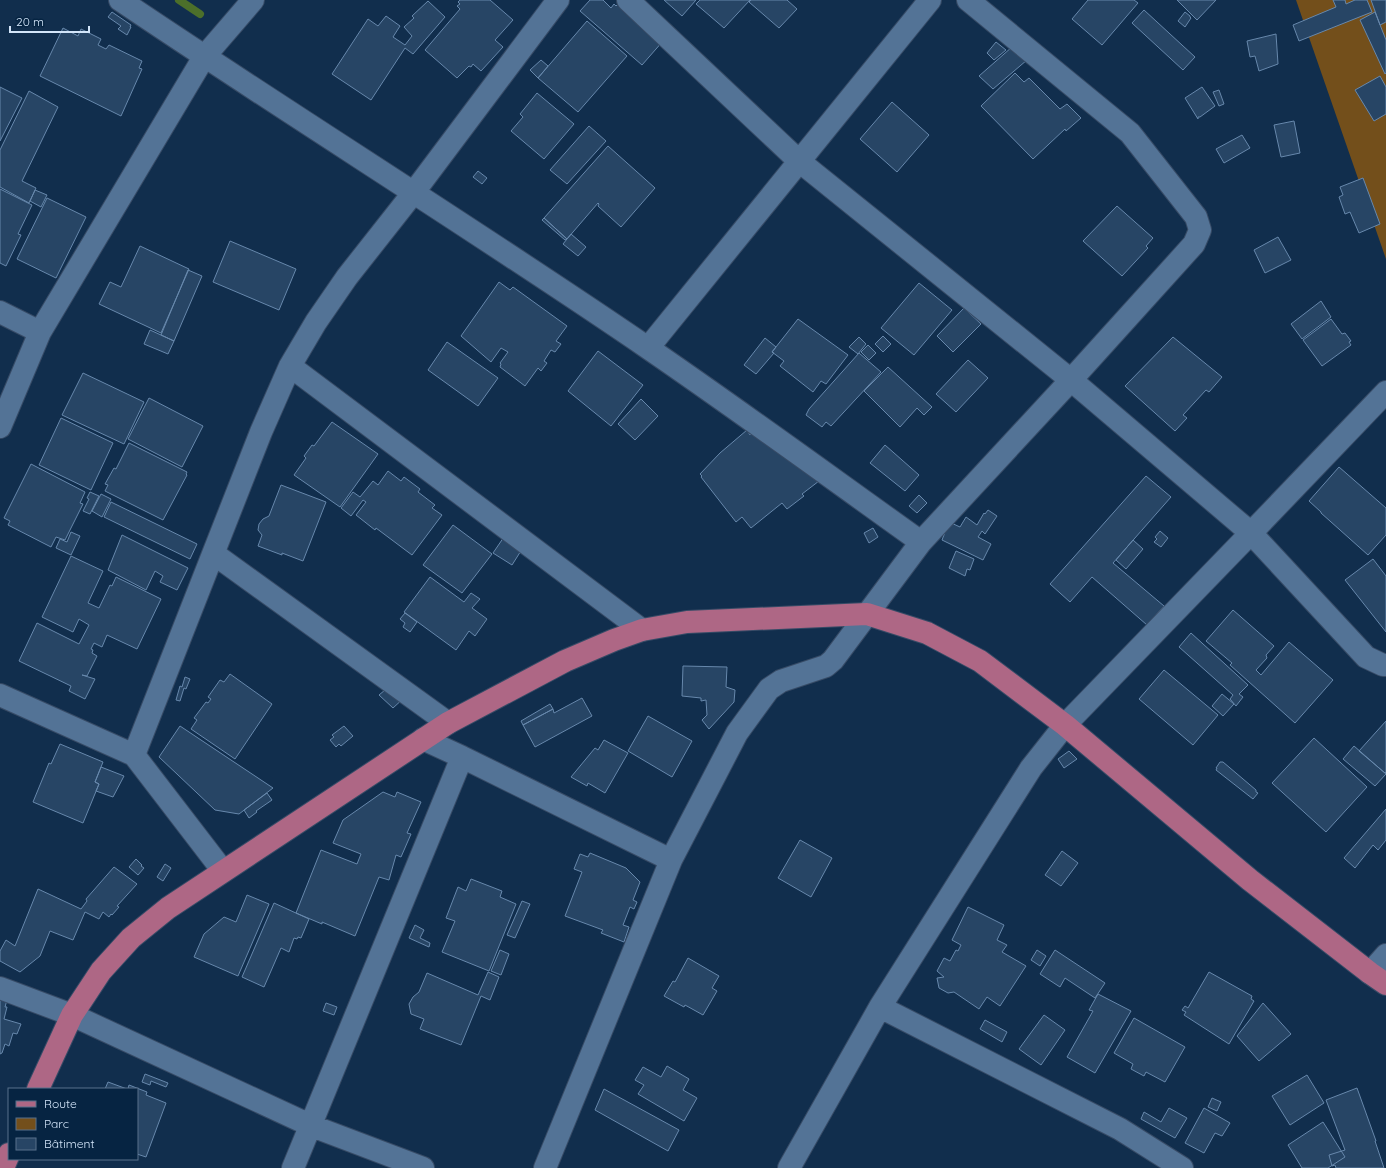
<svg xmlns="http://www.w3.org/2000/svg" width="1386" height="1168" font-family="Quicksand,sans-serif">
	<rect width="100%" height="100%" fill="#112e4d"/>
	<path fill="#734f1b" d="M1296,0H1386V259Z"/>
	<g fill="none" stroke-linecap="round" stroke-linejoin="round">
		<path stroke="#4c6f2a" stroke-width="8" d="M179,0L200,14"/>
	</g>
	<path fill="#274565" stroke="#6788ac" d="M460,0H490L513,20L495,40L503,47L481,71L473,64L471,67L469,66L457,78L425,50L460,9L457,6L460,4L458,2Z
		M590,0H603L611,8L614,4L616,6L619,3L663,41L642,65L580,11Z
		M664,0H696L682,16Z
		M700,0H750L724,28L696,4Z
		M751,0H787L797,9L779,28L749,2Z
		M1088,0H1134L1138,3L1102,45L1072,19Z
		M1177,0H1216L1197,20Z
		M1333,0H1345L1346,4L1355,0H1367L1372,12L1299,41L1293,25L1336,7Z
		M1371,0H1386V22L1380,25Z
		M428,1L445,17L413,54L405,48L371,100L332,74L368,19L378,26L386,16L400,26L393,37L405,45L412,36L404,27L414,18L412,16Z
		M1144,10L1195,57L1183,70L1132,23Z
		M112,12L131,25L130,27H131L127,35L118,29L121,26L108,17Z
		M1185,12L1190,16V17L1191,18L1185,27L1178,21Z
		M1375,12L1386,40V73L1385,74L1360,20Z
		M587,21L627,56L578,112L538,78Z
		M63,28L78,36L81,29L101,39L98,45L106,49L109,45L142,61L139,68L142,69L121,116L40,76Z
		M1276,34L1278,64L1259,71L1255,56L1250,57L1247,41Z
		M996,42L1006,50L994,60L987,53Z
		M1012,47L1027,60L993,89L979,76Z
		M541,60L548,66L538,78L530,70Z
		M1015,73L1024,82L1029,78L1060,109L1067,104L1081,118L1066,131L1065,129L1033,159L981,106Z
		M1380,76L1386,87V114L1374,121L1355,90Z
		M0,87L22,98L0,141Z
		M1202,87L1215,106L1200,117H1198V119L1185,98Z
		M1219,90L1224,104L1219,106L1213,92Z
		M29,91L58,107L22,181L36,188L29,203L0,187V150Z
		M537,93L574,124L544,159L511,131L523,117L520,114Z
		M892,102L929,135L897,172L860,139Z
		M1294,121L1300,153L1281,157L1274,125Z
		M589,126L606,141L567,184L550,170Z
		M1242,135L1250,148L1224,163L1216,149Z
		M608,146L655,188L621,227L598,206L599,204L598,203L567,239L544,218Z
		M478,171L487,178L482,184L473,177Z
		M1363,178L1380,224L1359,233L1350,212L1345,214L1339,197L1343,195L1340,187Z
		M0,189L32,205L18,234L21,235L6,266L0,263Z
		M35,190L47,195L41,207L30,201Z
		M47,198L86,217L56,278L17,259Z
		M1117,206L1153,238L1146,246L1148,248L1122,276L1083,241Z
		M544,218L567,239L565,240L542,220Z
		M571,234L586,247L578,256L563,244Z
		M1278,237L1291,260L1265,273L1254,250Z
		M230,241L296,269L279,310L213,282Z
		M140,246L189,269L161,333L99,304L110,282L121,287Z
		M188,270L202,276L174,341L161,335Z
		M499,282L510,290L513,287L567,326L556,341L561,344L555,352L551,350L544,361L547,363L541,371L538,368L525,386L500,367L501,364L500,363L508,352L501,348L491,362L461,336Z
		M919,283L952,310L914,355L881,328Z
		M1321,301L1331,317L1302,339L1291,324Z
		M964,308L981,324L953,352L937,336Z
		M798,319L848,355L826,384L821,381L813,392L780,366L784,361L772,352Z
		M1331,319L1342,334L1345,333L1351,341L1349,342L1351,345L1322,366L1303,340Z
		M150,330L174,341L168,354L144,344Z
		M883,336L891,344L883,352L875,344Z
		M859,337L866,344L858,354L849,347Z
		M1173,337L1222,377L1209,392L1206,390L1183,415L1187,418L1175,431L1125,386Z
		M765,338L776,347L772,352L774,353L756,374L744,365Z
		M447,342L498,378L478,406L428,370Z
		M868,345L876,353L869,360L861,352Z
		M598,351L643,385L611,426L568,391Z
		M859,353L881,372L831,426L826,422L822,427L806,415L809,409Z
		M968,360L988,378L956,412L936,394Z
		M888,367L932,407L924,415L917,408L900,427L864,391Z
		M83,373L144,402L124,444L62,415Z
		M149,398L203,426L182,467L128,439Z
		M641,399L658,416L635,440L618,424Z
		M61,418L113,443L91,490L39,465Z
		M332,422L378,454L340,507L294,475L306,458L304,456L312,445L314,446Z
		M747,430L750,435L753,432L819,481L802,494L804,496L787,509L782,503L751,528L742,517L736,522L701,477L702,476L700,474L720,453Z
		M129,443L187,472L186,474L187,475L163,520L105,491L108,485L105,484L114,468L116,469Z
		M885,445L919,475L905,491L870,463Z
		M31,464L85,492L80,503L83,504L65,540L56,537L51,547L8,525L10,521L4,518Z
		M1339,467L1386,508V535L1368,555L1321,513V512L1309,501Z
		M388,471L401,481L404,477L420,489L418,492L435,505L432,508L442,515L412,555L376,528L375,530L356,515L366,502L363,500L351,516L341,508L353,492L360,497L373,481L378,485Z
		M1146,476L1171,497L1113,563L1164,606L1147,625L1092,577L1070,602L1050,584Z
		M281,485L326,502L303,561L282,553V555L258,546L262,535L258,530L259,524L263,519L269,516Z
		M90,492L99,496L90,514L83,511L89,499L87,498Z
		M101,494L111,499L102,517L92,511Z
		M919,495L927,503L917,513L909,506Z
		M111,502L197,544L190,559L104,517Z
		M988,510L997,516L985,534L982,531L978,537L991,544L983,560L942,540L949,522L960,527L966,517L977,525L984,513L985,514Z
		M453,525L492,554L462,593L423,565Z
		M873,528L878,537L869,543L864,533Z
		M1160,531L1168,538L1161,547L1154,542L1157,539L1155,537Z
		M71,532L80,536L71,555L56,548L60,539L67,542Z
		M506,534L524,546L512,565L493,553Z
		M122,535L188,568L177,590L160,582L163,576L155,571L146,590L108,570Z
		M1133,540L1143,549L1126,569L1116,560Z
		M956,551L974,559L970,570L967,569L965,576L949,568Z
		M71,556L103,571L88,603L99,608L110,585L112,586L116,577L161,599L137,649L107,635L102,647L94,643L91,649L93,650L92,653L97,656L87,676L82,675L95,679L85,699L69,691L71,686L19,661L37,623L79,644L89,625L79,619L73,632L42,617Z
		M1373,559L1386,576V632L1345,580Z
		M430,577L464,602L471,593L480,599L472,608L487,619L475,636L469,631L456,650L404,612Z
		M1233,610L1274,646L1266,655L1267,658L1256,670L1261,675L1289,642L1333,680L1295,723L1230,665L1232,663L1206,641Z
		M405,613L417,622L410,632L403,627L405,623L400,619Z
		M1191,633L1248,685L1239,694L1243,697L1236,706L1230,699L1233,695L1179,647Z
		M683,666L727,667L726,687L735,690L734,702L709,729L702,720L707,715L706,700L701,701V698L682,696Z
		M1164,670L1218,715L1193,745L1139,699Z
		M230,674L272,704L235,759L191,729L197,720L194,718L206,702L208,703L211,699L208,697L220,680L224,682Z
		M185,677L190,679L186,689L184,688L180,701L176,700L180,686L182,687Z
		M391,685L405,697L393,708L379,695Z
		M1222,694L1234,704L1223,716L1212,706Z
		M582,698L592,716L535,747L523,725L553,709L554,713Z
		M550,704L553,709L523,725L521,721Z
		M648,716L692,741L672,777L628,751Z
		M1386,721V772L1385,773L1359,751Z
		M180,726L273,788L239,814L215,810L159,757Z
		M344,726L353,736L341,746L339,744L336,747L330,740L334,737L332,735Z
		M1314,738L1367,787L1326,832L1272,783Z
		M604,740L628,753L605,793L588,783L587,786L571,777L595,748L598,750Z
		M60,744L103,762L95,782L99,784L83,823L33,802L49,763L51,764Z
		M1354,746L1386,774L1375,786L1343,759Z
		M1069,751L1077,759L1064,768L1058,759Z
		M1220,762H1223L1256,790V792L1258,793L1253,799L1216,770L1217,768H1216Z
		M101,767L124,776L113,797L96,791L99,784L95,782Z
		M383,792L395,797L397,792L421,802L407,833L411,834L401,857L396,855L389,880L379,877L355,936L322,922V924L296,913L321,850L357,864L361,854L333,843L343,820Z
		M267,793L272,800L256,811L257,812L249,818L244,810Z
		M1386,809V840L1378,850L1373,845L1355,868L1344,858Z
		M800,840L832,858L811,897L778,878Z
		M1062,851L1078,863L1061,886L1045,875Z
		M590,853L626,868L640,882L633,900L637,902L634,909L630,907L623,925L629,927L624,942L601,933L603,930L565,916L582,872L574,869L580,854L588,857Z
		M136,859L142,865L141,866L144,868L138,875L129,867Z
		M165,864L171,868L163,881L157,877Z
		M114,867L137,884L117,906L119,907L112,915L111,914L109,917L103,912L99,919L85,912L73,940L50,931L40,956L20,972L0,961V951L6,940L15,946L38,889L81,909L87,901L86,899Z
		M471,879L502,891L500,897L516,904L489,971L442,952L455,921L446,918L458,887L466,891Z
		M247,895L269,904L238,976L194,957L204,934L224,917L236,922Z
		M522,901L530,904L515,938L507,935Z
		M274,903L309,919L301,938L298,937L297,939L294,938L289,952L281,948L264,987L242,977Z
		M968,907L1004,925L997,940L1007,945L1002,952L1026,966L1000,1006L987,997L979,1009L954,992L948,993L939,988L937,978L944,977L937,971L944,958L950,961L956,950L958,951L961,945L952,940Z
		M415,925L424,930L420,938L430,943L429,947L409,938Z
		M500,950L509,954L501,975L491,971Z
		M1037,950L1046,956L1040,966L1031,960Z
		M1055,950L1105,983L1095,998L1065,978L1060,987L1040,974Z
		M688,958L719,976L712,988L717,991L703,1015L685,1005L684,1007L664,996L673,981L675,982Z
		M488,972L499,977L490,1000L481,996L461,1045L420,1029L424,1019L411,1014L409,1004L413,997L419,992L427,973L478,995Z
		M1209,972L1252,996L1251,999L1254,1001L1229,1044L1184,1015L1186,1012L1182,1010L1185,1006L1188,1008Z
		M1098,994L1131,1011L1095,1073L1067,1057L1093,1011L1089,1010Z
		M0,998L7,1000L5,1007H7L4,1019L21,1024L17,1034L13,1033L9,1046L5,1044L2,1053L0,1054Z
		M326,1003L337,1007L334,1015L323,1011Z
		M1263,1003L1291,1034L1259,1061L1237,1036Z
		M1044,1015L1065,1030L1041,1065L1019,1049Z
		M1134,1018L1185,1047L1165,1082L1146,1072L1144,1076L1131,1069L1133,1064L1114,1053Z
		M985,1020L1007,1032L1002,1042L980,1029Z
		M667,1066L689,1079L683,1090L697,1098L684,1121L638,1094L644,1085L635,1080L643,1067L661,1077Z
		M145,1074L168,1083L166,1087L151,1081L150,1085L142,1082Z
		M1307,1075L1324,1103L1290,1125L1272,1096Z
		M108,1082L127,1089H105Z
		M129,1085L147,1092L146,1095L166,1103L146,1157L137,1154V1089H128Z
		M1357,1088L1376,1141H1375L1384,1168H1336L1335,1165L1332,1166L1329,1155L1345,1150L1326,1100Z
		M604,1089L679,1130L668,1151L595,1110Z
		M1212,1098L1221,1102L1217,1111L1208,1107Z
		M1169,1108L1187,1118L1175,1138L1141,1119L1144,1112L1161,1122Z
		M1204,1108L1230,1123L1222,1136L1215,1133L1204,1153L1185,1143Z
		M1323,1122L1345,1157L1328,1168H1302L1288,1145Z"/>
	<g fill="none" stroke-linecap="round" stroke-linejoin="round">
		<g stroke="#374b66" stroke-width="24">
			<path id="minor" d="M120,0C295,118 474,229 648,348C740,411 830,477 921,542
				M628,0L799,161L1071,380L1251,533L1366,657L1383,665H1386
				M0,312L40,332
				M648,348L930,0
				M290,366L642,630
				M0,427L40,332L204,57L253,0
				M214,554L448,723
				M0,695L134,755L223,871
				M134,755L261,432L290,366L316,322L347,277L414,192L558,0
				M462,757L671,860
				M1370,973L1386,955
				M0,988L72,1015L312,1126L423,1168
				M880,1007L1120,1129L1182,1168
				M293,1168L462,757L423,739
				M545,1168L671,860L737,733L769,689L781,681L826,666L833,660L921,542L1071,380L1194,244L1200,230L1196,217L1130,133L968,0
				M789,1168L880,1007L1031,768L1065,725L1251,533L1386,392"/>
		</g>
		<g stroke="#374b66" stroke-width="24">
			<path id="major" d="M38,1089L72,1015L101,971L131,938L168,908L448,723L565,661L614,640L642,630L687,622L867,614L927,633L980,661L1065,725L1250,880L1370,973L1386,984
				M3,1168L9,1154"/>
		</g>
		<use href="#minor" stroke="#537396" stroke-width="22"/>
		<use href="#major" stroke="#ae6785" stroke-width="22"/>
	</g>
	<rect x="8" y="1088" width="130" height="72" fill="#062442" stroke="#58718b"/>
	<rect x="16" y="1101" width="20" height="6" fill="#ae6785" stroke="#58718b"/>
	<text x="44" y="1108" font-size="12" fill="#d3e5f9">Route</text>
	<rect x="16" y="1118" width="20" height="12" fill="#734f1b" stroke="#58718b"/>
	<text x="44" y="1128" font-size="12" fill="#d3e5f9">Parc</text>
	<rect x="16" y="1138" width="20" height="12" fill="#274565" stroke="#58718b"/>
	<text x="44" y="1148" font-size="12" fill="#d3e5f9">Bâtiment</text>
	<path d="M10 26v6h79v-6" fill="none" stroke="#d3e5f9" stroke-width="2"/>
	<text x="16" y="26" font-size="12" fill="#d3e5f9" stroke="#062442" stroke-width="3" paint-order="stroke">20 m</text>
</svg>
